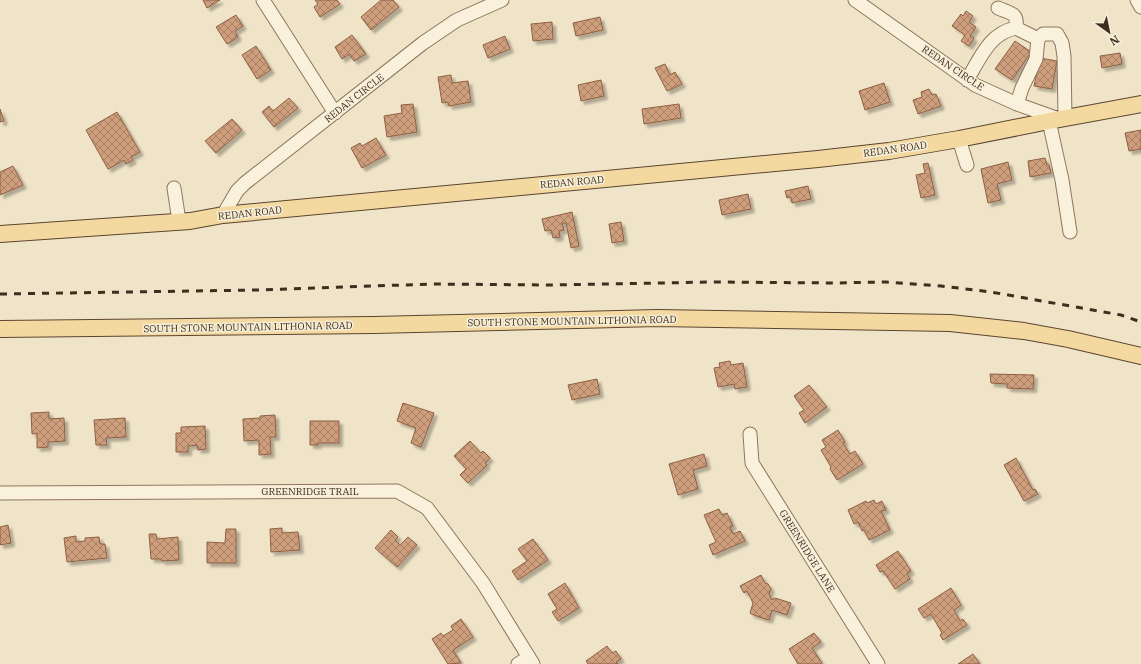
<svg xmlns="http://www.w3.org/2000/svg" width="1141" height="664" font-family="'IBM Plex Serif',serif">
	<defs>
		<pattern id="building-cross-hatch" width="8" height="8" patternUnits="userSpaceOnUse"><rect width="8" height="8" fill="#cf9f7d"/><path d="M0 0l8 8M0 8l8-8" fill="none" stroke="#a98266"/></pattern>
		<filter id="shadow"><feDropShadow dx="3.5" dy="3.5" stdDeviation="1" flood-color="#0004"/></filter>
	</defs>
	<rect width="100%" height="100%" fill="#f0e4c8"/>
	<path fill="url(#building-cross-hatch)" stroke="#8d5f41" filter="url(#shadow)" d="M203,0H220L207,8Z
		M315,0H337L340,4L320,17L314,7L318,4Z
		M381,0H393L399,7L371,30L361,17Z
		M966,11L973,16L969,22L976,27L970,36L974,38L969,46L961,41L965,35L952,26L961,14L963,16Z
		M236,15L243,26L235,31L238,37L227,44L216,27Z
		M600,17L603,30L576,36L573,23Z
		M552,22L553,39L533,41L531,24Z
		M352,35L366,54L354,61L349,54L342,59L335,47Z
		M505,36L510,49L488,58L483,45Z
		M1015,41L1031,52L1012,80L995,69Z
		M256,46L271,70L257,79L242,55Z
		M1120,53L1122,64L1102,68L1100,56Z
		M1040,58L1057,61L1052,89L1034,86Z
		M665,64L670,75L675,72L682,84L667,91L655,68Z
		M451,75L452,83L468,81L471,102L449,106L448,102L442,103L438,77Z
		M601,80L604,96L581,101L578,85Z
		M884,83L890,102L865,110L859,91Z
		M929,89L932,95L936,94L941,106L918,114L913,100L922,97L921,92Z
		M289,98L298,108L274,127L262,112L269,106L273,111Z
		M413,104L417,132L387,137L384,116L402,113L401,105Z
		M679,104L681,118L644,124L642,109Z
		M0,109L4,121L0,122Z
		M117,112L140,152L131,157L133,160L126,164L124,160L108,169L86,130Z
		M232,119L242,130L216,153L205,141Z
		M1141,130V149L1129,151L1125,133Z
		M376,138L386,155L362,168L351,148L360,143L362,146Z
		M1045,158L1047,165H1049L1051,173L1030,177L1028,161Z
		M1008,162L1012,180L997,184L1001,200L988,203L981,169Z
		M928,163L935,195L921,198L916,175L925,173L923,164Z
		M13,166L23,185L0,195V172Z
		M808,186L811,199L792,203L791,197L787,198L785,191Z
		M748,194L751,209L722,215L719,200Z
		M572,212L579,246L571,248L566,223H562L564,230L559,231L560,237L553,238L551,230L545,231L542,219Z
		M621,222L624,241L612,243L609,224Z
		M730,361L731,365L743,363L747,387L735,389L734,384L718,387L714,368L720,367L719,363Z
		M990,374L1034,375L1033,389L1007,388V384L991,383Z
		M597,379L600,394L572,400L568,385Z
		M809,385L827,407L805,423L799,413L804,410L794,396Z
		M403,403L434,413L421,447L411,443L416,428L397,421Z
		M49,412V419L64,418L65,441L48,442V447L37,448V433L32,434L31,413Z
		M275,415L276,437H270L271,454L259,455V440L244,441L243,419L260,418V416Z
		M125,418L126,437L106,438L107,445H96L94,420Z
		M310,421H339V443H318V445H310Z
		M205,426L206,449L198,450L197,445L188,446V452H176V433H181V427Z
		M838,430L845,442L843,443L850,454L855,451L863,464L837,480L830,469L831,467L821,450L826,447L822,440Z
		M470,441L481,453L483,451L490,458L485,463L487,465L468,483L460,475L466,469L454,456Z
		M704,454L707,466L693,470L698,489L678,495L669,464Z
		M1016,458L1033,490L1035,489L1038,494L1024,501L1004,465Z
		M874,500L876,504L882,501L886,510L881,511L890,530L869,540L864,530L862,531L858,522L854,524L848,510L866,501L867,503Z
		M719,509L722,515L727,513L733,526L730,527L733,534L740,531L745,541L713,555L709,545L716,542L704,515Z
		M8,525L11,543L0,545V527Z
		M282,528V533L298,532L300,550L271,552L270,529Z
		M226,529H236V563H207V542L225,543Z
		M391,530L398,537L395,540L400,545L408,537L417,545L397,567L375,548Z
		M149,534H156L157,539L178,537L179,560L162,561L161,559H151Z
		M76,536V542L85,541V538L99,537L100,544H105L107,558L67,562L64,538Z
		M533,539L548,560L518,580L512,571L527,561L518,549Z
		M898,551L911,571L907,574L910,579L895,589L883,571L880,572L876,565Z
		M761,575L765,583L768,584L771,589L769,594L772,600L775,598L791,603L787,615L772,610L769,620L751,614L750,613L753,603L747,591L744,593L740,586Z
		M565,583L579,608L558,621L552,612L557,609L548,594Z
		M951,588L961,605L954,610L960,621L963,619L967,625L943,640L940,635L942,633L931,614L924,618L918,609Z
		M461,619L473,637L453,650L461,663L448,664L432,639L441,633L443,636L453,630L451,626Z
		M814,633L821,642L812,648L822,663L820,664H798L789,649Z
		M607,646L612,653L616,651L621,659L616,662L618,664H588L586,661Z
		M973,654L980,664H958Z"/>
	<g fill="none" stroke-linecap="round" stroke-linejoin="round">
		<g stroke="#8d765c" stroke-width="15">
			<path id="minor" d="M263,0L335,113
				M855,0L975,85L1017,104L1059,119
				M1137,0L1141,7
				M998,8C1011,14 1018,12 1016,28L1038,39
				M967,80C980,59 989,33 1016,28
				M1017,104L1022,88L1036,59L1038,39L1043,34H1057L1062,43L1064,56L1065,118
				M1049,121L1062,180L1070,232
				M959,139L967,165
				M174,188L179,221
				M223,215L237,191L245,183L423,43L457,20L502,0
				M750,434L752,463L878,664
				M0,493L397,491L427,508L483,583L533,664
				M518,664L529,657"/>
		</g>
		<g stroke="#5b4430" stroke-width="18">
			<path id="major" d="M0,234L190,221L223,215L818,159L889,151L959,139L1049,121L1141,104
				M0,329L374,325L657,318L950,323L1024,331L1068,339L1141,356"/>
		</g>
		<use href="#minor" stroke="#faf1dc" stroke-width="13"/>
		<use href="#major" stroke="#f3d9a0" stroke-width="16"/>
		<path stroke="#3d2e20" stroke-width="3" stroke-dasharray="7 7" stroke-linecap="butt" d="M0,294L256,290L432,284L550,285L713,282L834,283L886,282L941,286L991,292L1121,315L1141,322"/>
	</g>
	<g text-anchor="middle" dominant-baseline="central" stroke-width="3" stroke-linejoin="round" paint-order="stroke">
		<g font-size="10" fill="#3d2e20" stroke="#f7eed8">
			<text transform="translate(953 68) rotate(34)">REDAN CIRCLE</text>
			<text transform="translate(354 98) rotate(-38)">REDAN CIRCLE</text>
			<text transform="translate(895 149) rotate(-8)">REDAN ROAD</text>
			<text transform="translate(572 182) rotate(-5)">REDAN ROAD</text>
			<text transform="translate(250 213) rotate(-6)">REDAN ROAD</text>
			<text transform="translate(572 321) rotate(-1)">SOUTH STONE MOUNTAIN LITHONIA ROAD</text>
			<text transform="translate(248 327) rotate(-1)">SOUTH STONE MOUNTAIN LITHONIA ROAD</text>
			<text x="310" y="491">GREENRIDGE TRAIL</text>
			<text transform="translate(807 551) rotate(58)">GREENRIDGE LANE</text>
		</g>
	</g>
	<g transform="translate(1109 32) rotate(147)" stroke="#f7eed8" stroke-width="3" paint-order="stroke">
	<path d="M0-3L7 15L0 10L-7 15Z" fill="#3d2e20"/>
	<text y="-6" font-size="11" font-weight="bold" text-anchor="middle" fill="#3d2e20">N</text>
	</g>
</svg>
